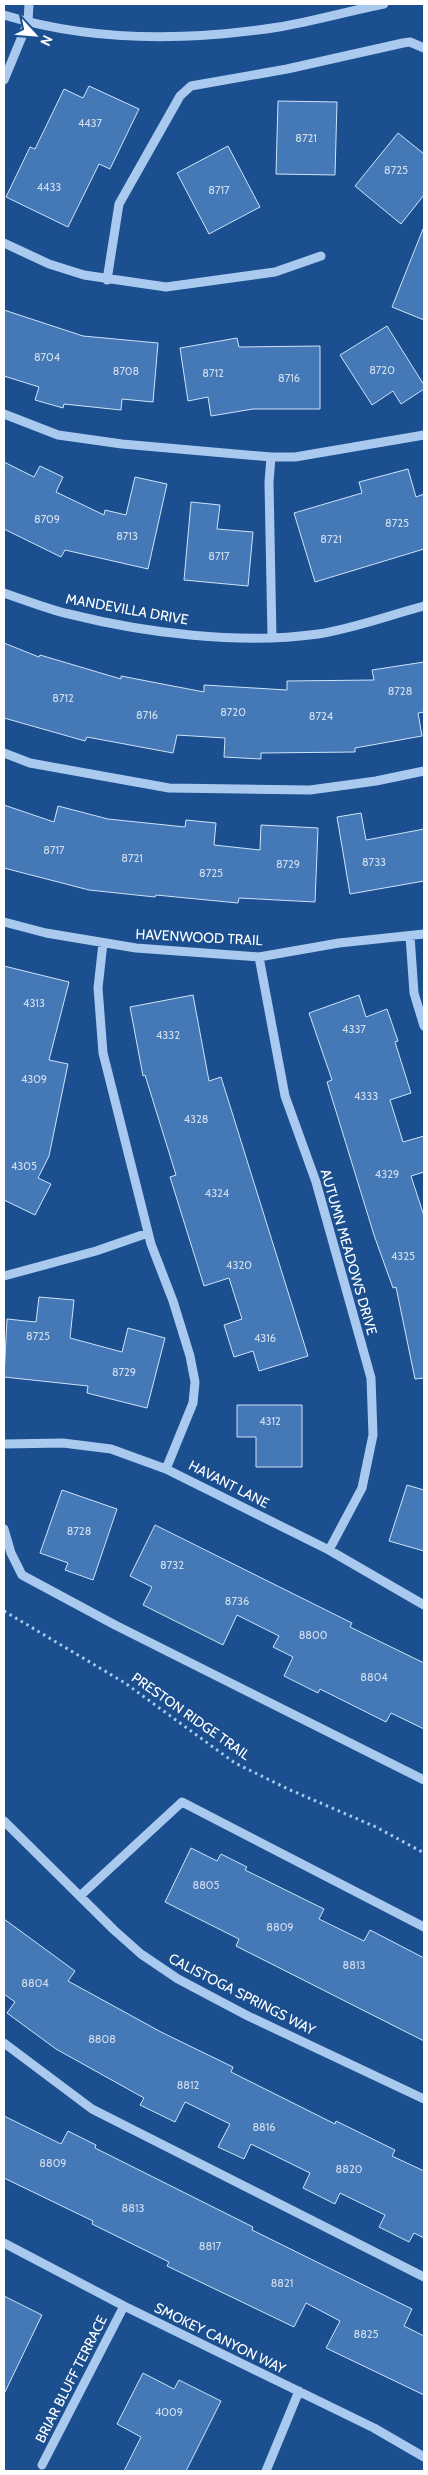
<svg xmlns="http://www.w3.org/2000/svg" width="428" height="2475" font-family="Cabin,sans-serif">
	<rect width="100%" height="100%" fill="#1b4f8f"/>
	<path fill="#4478b7" stroke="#cfe3fa" d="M89,86L139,109L110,169L99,164L68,227L6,197L30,147L35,149L64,89L83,98Z
		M278,101L337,102L335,175L276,174Z
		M398,133L424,154V195L401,224L355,186Z
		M228,146L260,207L209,234L177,173Z
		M423,229L424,230V320L392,307Z
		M4,310L83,336L158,343L153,402L122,399L121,410L64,404L63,408L35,400L39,387L4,376Z
		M387,326L424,385V389L401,404L393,391L372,405L340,355Z
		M237,338L239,347L320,346V409H253L211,416L208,397L188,401L180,348Z
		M4,462L34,477L40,466L63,477L56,492L104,515L105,510L126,515L135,477L167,484L148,569L65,550L61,557L4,529Z
		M408,469L416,497L424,494V549L315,582L294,513L362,493L359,482Z
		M191,502L220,505L217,529L253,532L248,586L184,580Z
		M4,643L39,657L40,655L121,679V676L204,692V685L287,690V681L374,680L372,670L424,662V712L418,713L422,736L355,748V752L261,753V759L224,757L225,738L177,735L173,753L87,737L85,741L4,718Z
		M4,805L54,822L58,806L108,819L185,827L186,820L216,823L214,845L260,850L261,825L318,828L315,902L239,898L238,903L156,895L155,897L89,890L4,868Z
		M361,813L366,840L424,829V881L350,894L337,817Z
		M4,966L69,982L49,1060L68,1064L49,1156L38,1178L51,1184L35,1215L4,1200Z
		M193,995L209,1081L221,1077L308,1356L259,1371L253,1351L234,1357L224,1325L242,1319L229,1278L204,1286L170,1177L176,1175L145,1075L143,1076L130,1007Z
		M359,995L366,1017L387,1009L398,1041L395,1042L411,1093L390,1100L403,1142L424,1136V1172L411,1176L424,1216V1378L415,1379L396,1287L393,1288L374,1235L327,1082L332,1080L309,1013Z
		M39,1297L74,1300L70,1338L122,1352L128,1328L165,1338L147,1408L87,1393L88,1386L4,1377L7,1319L36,1322Z
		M237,1405H302V1467H256V1437H237Z
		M407,1485L424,1490V1551L389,1541Z
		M62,1490L117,1509L93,1580L65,1570L68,1563L40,1553Z
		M155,1525L352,1623L350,1627L424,1663V1729L391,1713L386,1722L320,1689L318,1693L284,1676L293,1657L273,1647L279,1636L237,1615L223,1645L143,1605L152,1587L130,1576Z
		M191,1848L217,1861L221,1854L247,1867L245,1870L324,1909L319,1919L364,1941L370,1930L424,1958V2041L236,1946L239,1939L165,1902Z
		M4,1919L75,1971L68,1981L161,2032L233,2067L231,2072L335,2124L336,2121L395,2150L392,2156L424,2171V2238L414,2233L409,2242L379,2227L385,2215L340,2193L335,2204L303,2188L310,2173L251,2144L244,2159L218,2147L230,2124L185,2102L175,2122L140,2105L144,2098L56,2049L7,2013L15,2002L4,1994Z
		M4,2116L61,2144L68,2131L96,2145L95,2148L253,2227L252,2230L412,2309L404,2326L424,2336V2395L326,2348L340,2321L306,2303L294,2327L167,2266L169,2262L92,2224L93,2221L4,2178Z
		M4,2296L42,2315L4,2394Z
		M143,2373L174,2389L179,2380L221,2401L186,2471H124L141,2437L117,2424Z"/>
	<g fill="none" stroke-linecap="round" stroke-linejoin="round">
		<path stroke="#a9c9ee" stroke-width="3" stroke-dasharray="2.5 4" stroke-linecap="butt" d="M4,1611L125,1683L235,1763L288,1789L376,1827L424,1853"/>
		<path stroke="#a9c9ee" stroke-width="9" d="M4,15C92,42 188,41 279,27C314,21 349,11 384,4
			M4,80L28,22L29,4
			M4,243L49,264L84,275L166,287L275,272L321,256
			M107,280L119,204L180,96L191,86L287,69L403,43L410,42L424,48
			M4,414L58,435L122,444L271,457
			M4,593C25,600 47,609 69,614C145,633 240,645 318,634C352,629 390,615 424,606
			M272,638L269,482L271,457H295L424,435
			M4,753L30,763L169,788L310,790L376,781L424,771
			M4,922L46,933L136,948L259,957L339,943L424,934
			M410,936L414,993L424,1026
			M103,943L98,988L103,1053L151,1244L173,1301L190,1356L195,1382L193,1403L166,1469
			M259,957L285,1096L316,1182L371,1378L373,1435L362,1488L329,1550
			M4,1276L96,1251L148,1233
			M4,1444L63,1443L111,1449L166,1469L329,1550L424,1605
			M4,1529L11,1553L22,1575L115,1625L424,1780
			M4,1821L114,1930L141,1954L178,1979L248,2016L424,2099
			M80,1896L182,1802L424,1927
			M4,2043L92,2109L424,2277
			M4,2243L124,2306L374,2428L424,2457
			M42,2465L124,2306
			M266,2471L299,2391"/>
	</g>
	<g text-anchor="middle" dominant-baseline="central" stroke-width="4" stroke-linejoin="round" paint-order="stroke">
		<g font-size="11" fill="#d0dded">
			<text x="90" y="123">4437</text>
			<text x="306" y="138">8721</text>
			<text x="396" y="170">8725</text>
			<text x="49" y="187">4433</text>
			<text x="219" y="190">8717</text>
			<text x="47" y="357">8704</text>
			<text x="382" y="370">8720</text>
			<text x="126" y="371">8708</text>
			<text x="213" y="373">8712</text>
			<text x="289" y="378">8716</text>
			<text x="47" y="519">8709</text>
			<text x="397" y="523">8725</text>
			<text x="127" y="536">8713</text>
			<text x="331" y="539">8721</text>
			<text x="219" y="556">8717</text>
			<text x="400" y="691">8728</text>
			<text x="63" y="698">8712</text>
			<text x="233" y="712">8720</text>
			<text x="147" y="715">8716</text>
			<text x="321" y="716">8724</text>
			<text x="54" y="850">8717</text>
			<text x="132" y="858">8721</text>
			<text x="374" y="862">8733</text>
			<text x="288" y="864">8729</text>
			<text x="211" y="873">8725</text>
			<text x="34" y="1003">4313</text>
			<text x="354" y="1029">4337</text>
			<text x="168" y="1035">4332</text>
			<text x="34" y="1079">4309</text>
			<text x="366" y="1096">4333</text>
			<text x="196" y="1119">4328</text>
			<text x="24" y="1166">4305</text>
			<text x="387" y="1174">4329</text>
			<text x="217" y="1193">4324</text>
			<text x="403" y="1256">4325</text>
			<text x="239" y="1265">4320</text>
			<text x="38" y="1336">8725</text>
			<text x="265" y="1338">4316</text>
			<text x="124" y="1372">8729</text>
			<text x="270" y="1421">4312</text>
			<text x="79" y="1531">8728</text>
			<text x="172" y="1565">8732</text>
			<text x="237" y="1601">8736</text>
			<text x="313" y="1635">8800</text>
			<text x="374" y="1677">8804</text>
			<text x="206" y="1885">8805</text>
			<text x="280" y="1927">8809</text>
			<text x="354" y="1965">8813</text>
			<text x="35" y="1983">8804</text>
			<text x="102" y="2039">8808</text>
			<text x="188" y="2085">8812</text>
			<text x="264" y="2127">8816</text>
			<text x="53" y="2163">8809</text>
			<text x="349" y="2169">8820</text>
			<text x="133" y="2208">8813</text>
			<text x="210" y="2246">8817</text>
			<text x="282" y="2283">8821</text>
			<text x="366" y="2334">8825</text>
			<text x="169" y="2412">4009</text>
		</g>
		<g font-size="14" fill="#fff" stroke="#1b4f8f">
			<text transform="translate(127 609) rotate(10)">MANDEVILLA DRIVE</text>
			<text transform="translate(199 937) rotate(3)">HAVENWOOD TRAIL</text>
			<text transform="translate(349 1252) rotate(74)">AUTUMN MEADOWS DRIVE</text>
			<text transform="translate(229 1484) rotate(27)">HAVANT LANE</text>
			<text transform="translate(191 1716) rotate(35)">PRESTON RIDGE TRAIL</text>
			<text transform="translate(242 1994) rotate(27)">CALISTOGA SPRINGS WAY</text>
			<text transform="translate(220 2338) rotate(26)">SMOKEY CANYON WAY</text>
			<text transform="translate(71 2379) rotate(-63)">BRIAR BLUFF TERRACE</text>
		</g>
	</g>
	<rect width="428" height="2475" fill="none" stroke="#ffffff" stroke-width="10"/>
	<g transform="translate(35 35) rotate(116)" stroke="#1b4f8f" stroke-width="4" paint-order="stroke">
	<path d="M0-4L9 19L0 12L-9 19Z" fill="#ffffff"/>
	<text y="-8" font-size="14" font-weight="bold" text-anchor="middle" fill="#ffffff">N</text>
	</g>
</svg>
